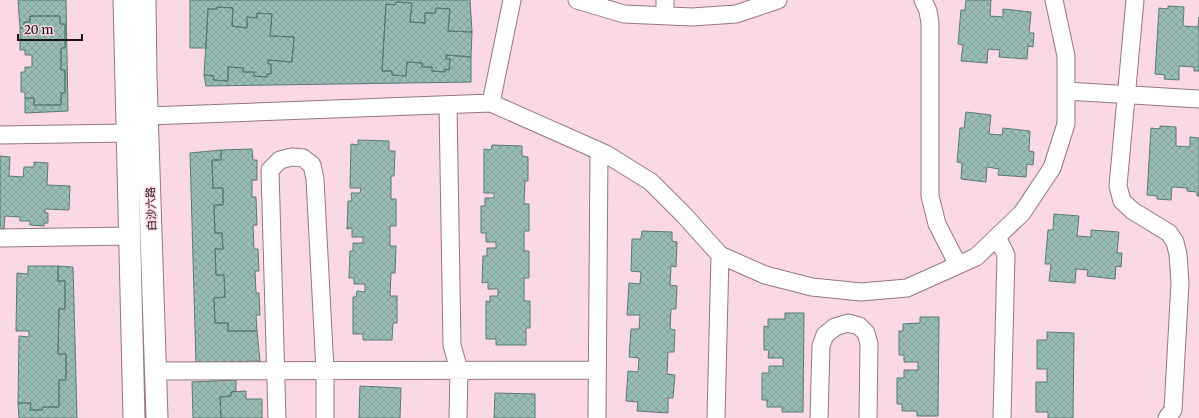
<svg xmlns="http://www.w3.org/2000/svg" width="1199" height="418" font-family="Merriweather,'Noto Sans SC',serif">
	<defs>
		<pattern id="building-cross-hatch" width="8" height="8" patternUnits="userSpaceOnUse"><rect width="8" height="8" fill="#98bcb4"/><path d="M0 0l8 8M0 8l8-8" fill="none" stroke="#83a19a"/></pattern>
	</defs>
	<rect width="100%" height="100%" fill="#fad8e5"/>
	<path fill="url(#building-cross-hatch)" stroke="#587a72" d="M18,0H66L68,111L25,113V98H34V105H61V93H65V70H61V48H65V24H60V16H30V22H24V28H20Z
		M190,0H470L472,32L448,31L450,9L436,8L435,13H425V23L410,22L412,3L396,2L395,5L386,4L382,71H392V75L406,76L407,62L422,63V67H432V71L445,72V69L449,70L450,59H446V55L471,57V82L206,86L204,75L214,76L213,80L228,81V67L243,68V72H254V76L267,77V74H271V64H268V60L292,62L294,37L270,36L272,14L257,13V18L247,17V28L232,26L233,8L217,7V9H208L206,48H190Z
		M966,0H991L990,16L1003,17V9L1031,12L1029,33H1034L1033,47L1028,46L1027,59L999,57L1000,50L988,49L987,63L961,61L963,45L958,44L961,10H965Z
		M396,2L412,3L410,22L425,23V13H435L436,8L450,9L448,31L472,32L471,57L446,55V59H450L449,70L445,69V72L432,71V67H422V63L407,62L406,76L392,75V71H382L386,4L395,5Z
		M1168,6L1184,7L1183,26L1198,27L1199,17V71H1194V67L1179,66V80L1164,79L1165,75L1155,74L1159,8L1168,9Z
		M217,7L233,8L232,26L247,28V17L257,18V13L272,14L270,36L294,37L292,62L268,60V64H271V74H267V77L254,76V72H243V68L228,67V81L213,80L214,76L204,75L208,9H217Z
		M30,16H60V24H65V48H61V70H65V93H61V105H34V98H25V92H21V72H25V67H32V55H25V50H20V28H24V22H30Z
		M966,112L991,115L989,134L1002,135L1003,128L1030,131L1029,151L1034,152L1033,165L1027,164L1026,177L998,175L999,169L987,167L986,182L961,179L962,163L957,162L960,128H964Z
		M1160,126L1176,127V146L1190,147V137L1199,138V196H1197V192L1187,191V188L1172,187L1171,200L1157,199V196L1147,195L1151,128L1160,129Z
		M358,140L389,141V151H395L394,176H391V199H396V226H390V246H396L395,273H391L390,296H397V323H393L392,340H363V334H353V297H356L357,291L365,292V284H354V278H349L350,251H353V243H363V237H352V228L347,229L348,201H352L351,193H360L361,188H350L351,144L358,145Z
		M492,145L522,146V156L528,157V181H525L524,204H529V231H524V251H529V278H524V301H530V328H526V345H496V339H486V301L490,302V296H498V289H488V282L482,283L483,256H487V248H496V242H486V233H481V206H485V198H494V193H484V149L491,150Z
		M252,149L253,160H257V180H252V197H256L257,225H253L254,249H258L259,271H255L256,293H259L260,315H256L257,331H228V323H215L214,298L225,297L224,275H216L215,249H223L222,233H215L214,205H223V188H213L212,160H221V150Z
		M221,150V160H212L213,188H223V205H214L215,233H222L223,249H215L216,275H224L225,297L214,298L215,323H228V331H257L260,361L196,363L190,153Z
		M0,156L10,157L9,176L23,177L24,167H34V162L48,163L47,185L70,186L69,210L45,209V213H48V223H44V226L30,225V221H20V217L5,216L4,229H0Z
		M1054,214L1079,216L1077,236L1091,237V230L1119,232L1117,253H1122L1121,267L1116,266L1115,279L1087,276L1088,270L1076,269L1075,283L1049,281L1051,264H1045L1048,230H1053Z
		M642,231L672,232V241L677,242L676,267L671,266L670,285L677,286L676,309H671L670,329L675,330L674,352H668L667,374L675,375L673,398H668V413L637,411L638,402L626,401L628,371L638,372L639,358L629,357L631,329H639L640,315H627L629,283L640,284L641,272L631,271L632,239H641Z
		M28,266H58V281H65V309H59L58,354H66V380H59V407H43L42,410H30L31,403H18L19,336L29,337V331H16L17,273L28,274Z
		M58,266L73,267L77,418H19L18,403H31L30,410H42L43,407H59V380H66V354H58L59,309H65V281H58Z
		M785,313H804L803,412H782V407H767V400H762V373H769V366H783V358H768L769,350H764V326L768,327V319H785Z
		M920,317H939L938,416H917V411H902V404H897V378H904V370H918V362H904V355H899V331H903V324L920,323Z
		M1047,332L1074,333L1073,418H1048V412H1036V382H1047V369H1037V340H1047Z
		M236,380V391L231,392V396L220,397L221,418H193L192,382Z
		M360,386L401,388L400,418H359Z
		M246,391V399H262V418H221L220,397L231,396V392Z
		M495,393L535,394V418H494Z"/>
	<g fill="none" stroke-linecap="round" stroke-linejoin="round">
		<g stroke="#947782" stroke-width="19">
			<path id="minor" d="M577,0L624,14L692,17L736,14L778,0
				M923,0L928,11L930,23V196L937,224L958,265
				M1135,0L1118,186L1122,201L1133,211L1169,233L1175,242L1178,254L1180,283L1173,410L1167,418
				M665,16V0
				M1066,91L1199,99
				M491,103L512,0
				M448,105L452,345L459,370L458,418
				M148,116L491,103L606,154L651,182L684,215L720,255L765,275L812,287L861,292L907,288L976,257L1022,213L1052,168L1066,124V56L1054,0
				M0,135L127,133
				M997,237L1006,255L1002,418
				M0,238L130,236
				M156,371L597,370
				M277,418L270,170L280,160L292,157L303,158L312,165L315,179L325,370V418
				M597,418L599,151
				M716,418L720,255
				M819,418L821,346L825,335L835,327L848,323L859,326L866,333L869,344L868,418"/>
		</g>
		<g stroke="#947782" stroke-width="23">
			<path id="tertiary" d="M124,0L134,418
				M145,0L146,78L157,418"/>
		</g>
		<use href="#minor" stroke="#fff" stroke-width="17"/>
		<use href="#tertiary" stroke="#fff" stroke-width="21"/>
	</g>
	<g text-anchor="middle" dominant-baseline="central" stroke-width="3" stroke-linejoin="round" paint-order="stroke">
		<g font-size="11" fill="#1d1216" stroke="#fad8e5">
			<text transform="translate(151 209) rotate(-92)">白沙六路</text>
		</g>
	</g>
	<path d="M18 34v6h64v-6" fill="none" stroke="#1d1216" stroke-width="2"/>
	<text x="24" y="34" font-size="12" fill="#1d1216" stroke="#fad8e5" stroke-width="3" paint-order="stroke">20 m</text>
</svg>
